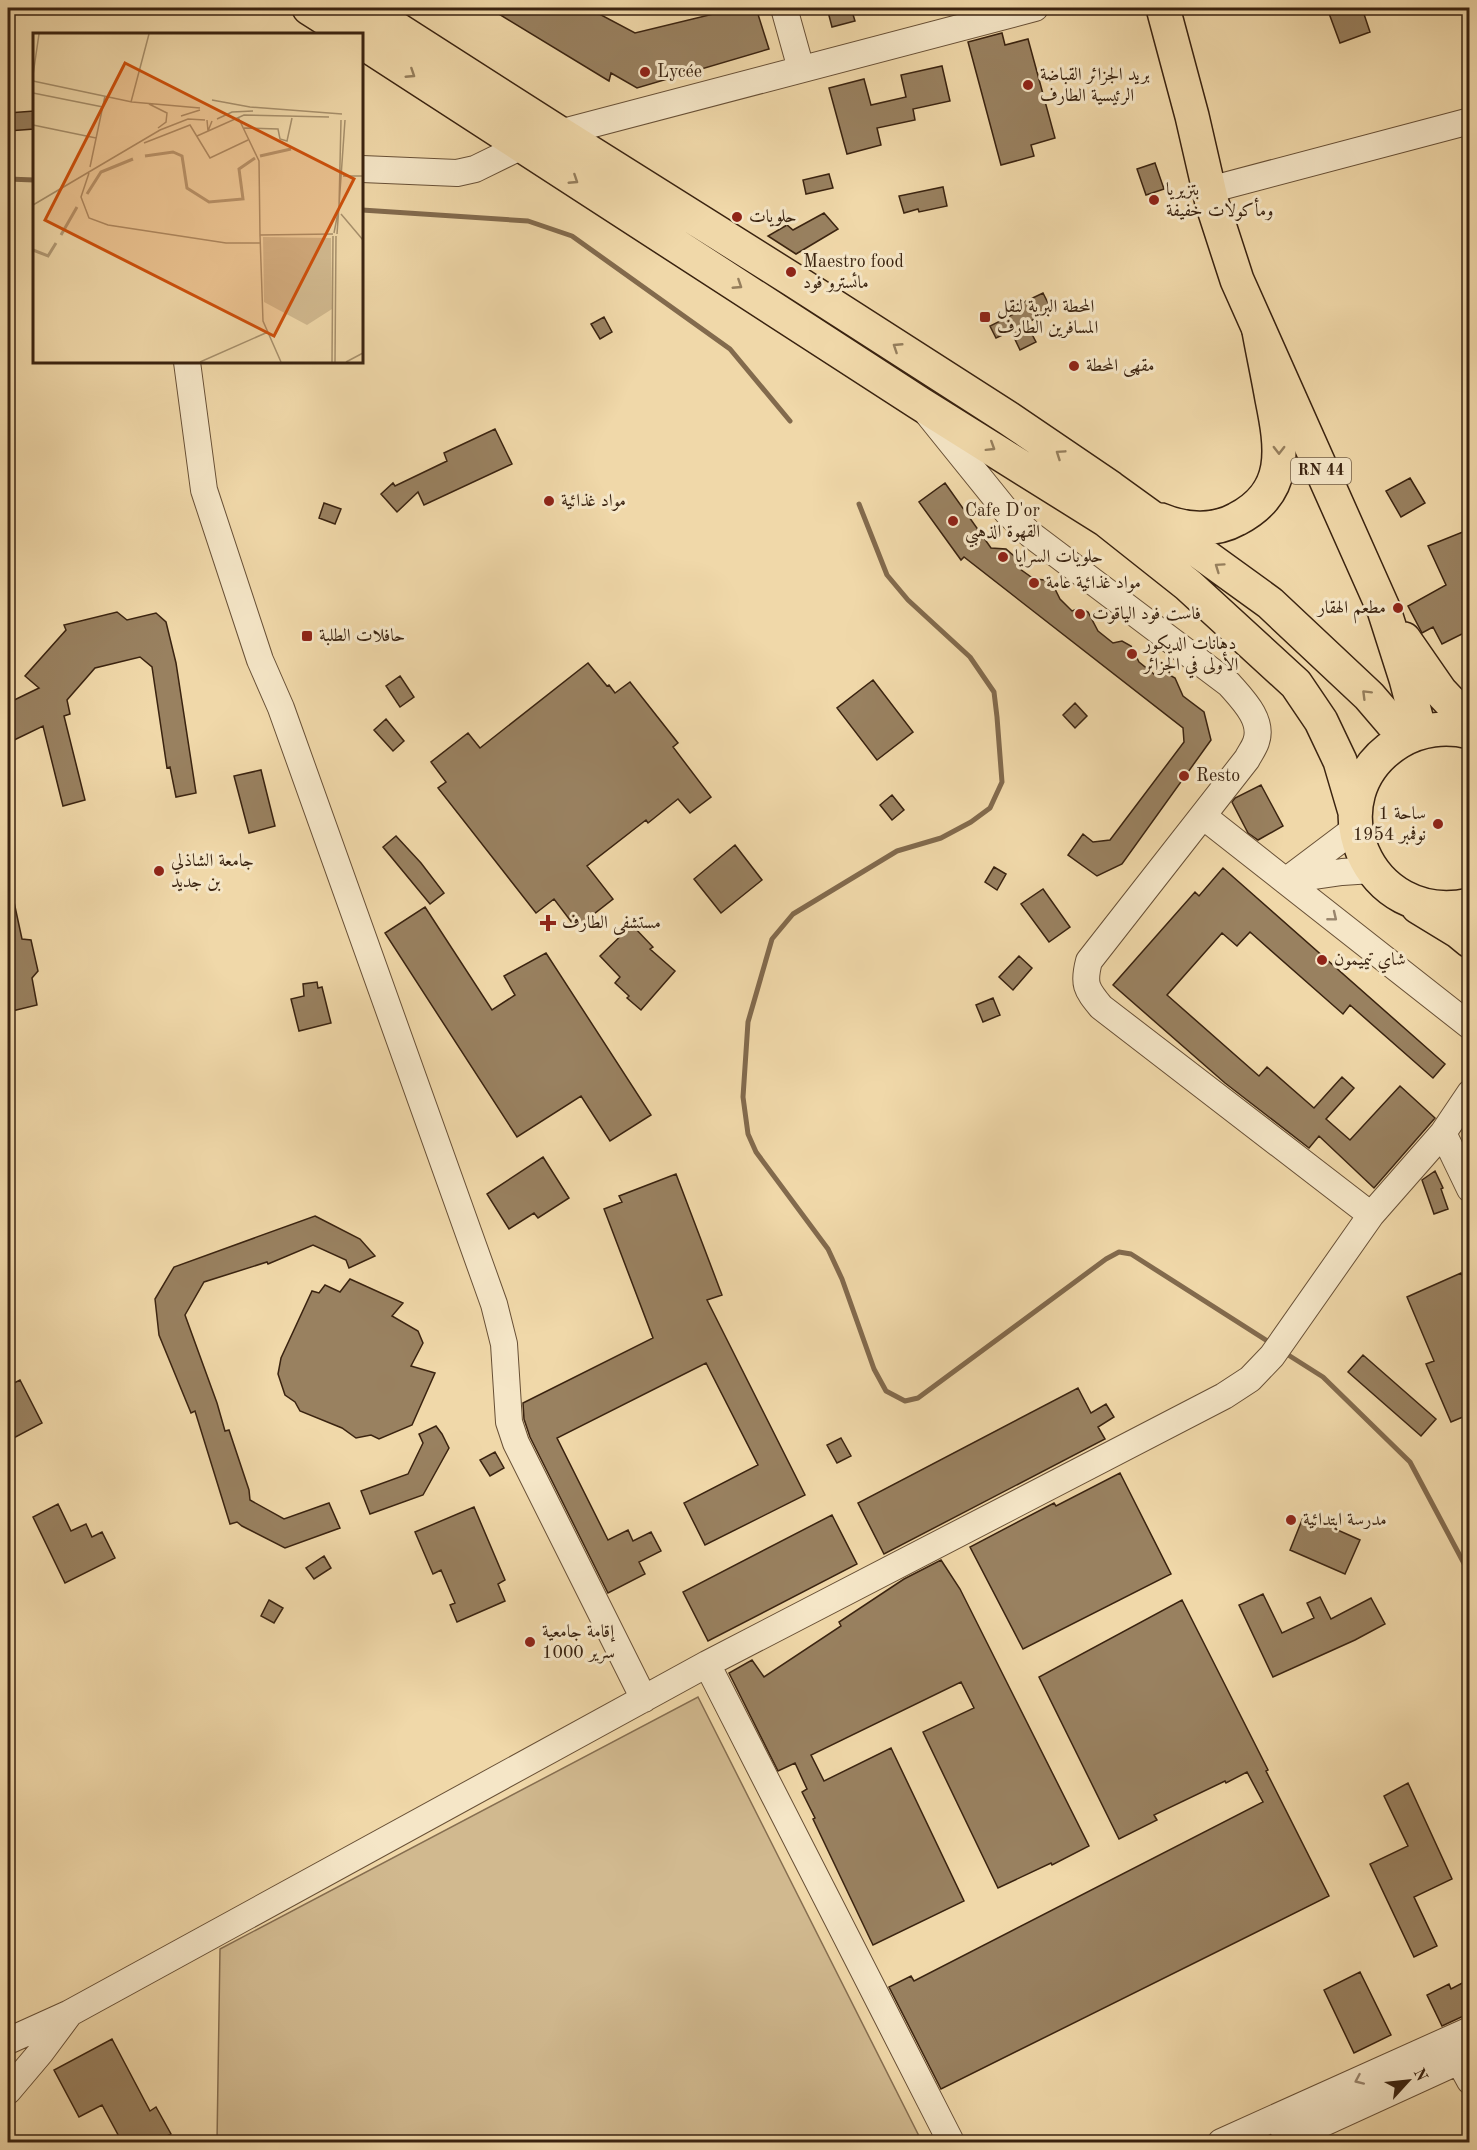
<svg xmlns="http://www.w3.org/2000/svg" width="1477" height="2150" font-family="'Old Standard TT',Amiri,serif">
	<rect width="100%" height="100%" fill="#f0d8a9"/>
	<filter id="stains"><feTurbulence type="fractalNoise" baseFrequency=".00333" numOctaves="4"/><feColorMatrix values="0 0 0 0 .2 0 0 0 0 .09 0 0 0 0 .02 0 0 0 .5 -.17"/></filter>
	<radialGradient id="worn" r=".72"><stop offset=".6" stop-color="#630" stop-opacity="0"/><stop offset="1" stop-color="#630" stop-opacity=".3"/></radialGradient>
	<path fill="#d1b98f" stroke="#866e50" stroke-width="1.5" d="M698,1697L922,2142H217L220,1949Z"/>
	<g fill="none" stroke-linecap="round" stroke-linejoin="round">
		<path stroke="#826a4d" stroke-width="5" d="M8,179L34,180
			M362,210L528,221L572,236L730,349L790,421
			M859,504L887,575L908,600L970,657L994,692L997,717L1002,782L990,808L971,822L941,838L897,851L793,914L772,939L748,1022L743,1097L748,1134L756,1152L828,1249L842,1279L874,1369L886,1391L905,1401L918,1398L1106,1259L1119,1252L1131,1254L1272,1344
			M1282,1351L1323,1377L1410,1462L1467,1569"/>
	</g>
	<path fill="#998160" stroke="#3a2310" stroke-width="1.5" d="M489,8H588L635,33L738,8H756L769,49L637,88L611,73L609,81Z
		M827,8H851L855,21L832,27Z
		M1327,8H1362L1370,32L1340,43Z
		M1002,33L1005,45L1028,39L1055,138L1031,145L1034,156L1001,165L968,42Z
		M942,66L950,101L913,109L915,120L877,128L881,145L847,154L829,88L864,79L871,105L906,97L901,75Z
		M34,111V129L8,131V113Z
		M1155,163L1164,189L1146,195L1137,169Z
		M829,174L833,188L806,194L803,180Z
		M943,187L947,206L919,212L918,209L904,213L899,196Z
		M824,213L838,229L796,254L768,236L787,225L793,230Z
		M1043,293L1052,311L1026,323L1036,342L1020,350L1011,331L996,338L990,326L1020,311L1018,305Z
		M604,317L612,332L600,339L591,324Z
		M495,429L512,464L424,505L418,492L397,512L381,494L393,483L395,486L447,461L444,453Z
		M1410,478L1425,503L1401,517L1386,491Z
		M945,483L991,548L1006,549L1014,556L1020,569L1034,579L1045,580L1053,585L1060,599L1072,611L1080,608L1088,612L1098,631L1113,643L1122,641L1131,646L1139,662L1154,674L1161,670L1175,678L1183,696L1204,712L1211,740L1122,864L1097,876L1068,855L1083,834L1093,842L1110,840L1184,742L1183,728L964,557L961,560L919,502Z
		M324,503L341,509L335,524L319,518Z
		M1470,529V630L1442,644L1433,627L1422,633L1408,606L1446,585L1428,546Z
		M117,612L127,620L156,613L166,622L176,663L196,793L176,797L170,767L167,768L152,667L140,657L95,668L67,700L70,714L64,716L85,800L63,806L43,726L8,743V703L39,688L25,676L66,630L64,625Z
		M588,663L607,686L609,685L615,693L630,682L678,743L673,747L711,797L690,813L678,799L648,823L646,820L587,866L613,899L576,928L554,899L536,913L438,788L446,782L431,762L468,733L480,748Z
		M400,676L414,697L400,707L386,686Z
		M873,680L913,732L877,760L837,708Z
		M1075,703L1087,716L1075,728L1063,715Z
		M386,719L404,741L393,751L374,730Z
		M261,770L275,826L249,833L234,776Z
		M1261,785L1283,826L1258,840L1248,833L1232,802L1235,798Z
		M892,795L904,810L892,820L880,805Z
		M396,836L421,863L444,893L430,904L383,847Z
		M735,845L762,880L721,913L694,879Z
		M994,867L1006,874L997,890L985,882Z
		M1223,868L1445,1064L1433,1078L1350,1005L1343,1014L1250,932L1237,946L1222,933L1167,995L1259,1076L1267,1067L1314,1108L1342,1077L1354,1088L1326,1119L1350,1140L1400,1086L1435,1118L1374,1188L1319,1136L1309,1148L1225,1083L1113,985L1195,892L1199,896Z
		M1043,889L1070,927L1049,942L1021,904Z
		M14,902L22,939L31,940L38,971L32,978L37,1005L8,1012V903Z
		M425,907L492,1010L515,995L504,976L546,953L651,1115L610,1141L581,1096L517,1137L385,933Z
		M632,925L653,947L650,949L675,971L641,1010L627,998L629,996L615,983L620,977L600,956Z
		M1019,956L1032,968L1013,990L999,977Z
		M317,982L318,988L322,987L331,1023L299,1031L291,999L304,996L303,984Z
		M993,998L1000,1015L983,1022L976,1005Z
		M543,1157L569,1198L538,1218L534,1213L509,1229L487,1194Z
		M1435,1171L1443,1188L1441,1189L1448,1209L1434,1214L1422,1180Z
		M676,1174L722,1295L707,1300L805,1495L705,1545L684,1503L758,1465L706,1363L557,1438L608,1540L628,1530L633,1541L651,1532L661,1551L639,1562L645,1574L608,1593L530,1437L524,1419L523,1403L653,1338L604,1209L622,1202L619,1196Z
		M315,1216L360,1239L375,1256L349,1268L346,1260L313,1245L268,1264L267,1262L204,1282L185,1315L217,1403L225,1431L229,1430L249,1490L250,1500L284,1519L329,1503L340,1528L285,1548L242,1526L237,1522L230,1524L195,1411L191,1413L159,1335L155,1299L174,1267Z
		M1461,1273L1470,1292V1414L1451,1422L1426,1364L1434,1361L1407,1297Z
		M350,1279L403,1303L392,1316L418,1331L423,1343L411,1366L435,1373L412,1425L379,1439L371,1435L356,1438L342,1428L300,1411L295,1402L285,1395L278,1374L281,1358L312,1291L319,1293L325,1285L340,1292Z
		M1363,1355L1436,1419L1421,1436L1348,1372Z
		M20,1380L42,1423L8,1441V1386Z
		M1078,1388L1091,1413L1106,1404L1114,1417L1098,1427L1105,1439L884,1554L858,1503Z
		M436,1426L442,1434L449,1448L423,1495L370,1514L361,1491L408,1474L423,1443L419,1434Z
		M841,1438L851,1456L837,1463L827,1445Z
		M495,1452L504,1468L490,1476L480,1460Z
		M1120,1473L1171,1574L1023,1649L970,1547L1054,1503L1056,1506Z
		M58,1504L71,1531L86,1524L92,1537L102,1532L115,1558L65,1583L33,1517Z
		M474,1507L505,1580L498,1584L505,1601L457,1622L450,1605L455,1603L441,1570L433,1574L415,1532Z
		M832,1515L857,1564L708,1641L683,1592Z
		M1304,1515L1360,1540L1345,1574L1290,1550Z
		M324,1556L331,1568L314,1579L306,1568Z
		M941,1560L960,1589L1089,1846L1052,1865L1051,1863L998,1888L923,1732L974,1708L961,1682L811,1755L824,1781L891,1748L964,1901L873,1945L813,1819L815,1818L802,1792L807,1789L795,1763L778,1771L729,1673L752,1660L764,1677L841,1626L839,1622L904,1579Z
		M1263,1594L1282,1633L1314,1618L1307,1603L1320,1597L1331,1619L1371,1598L1385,1624L1355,1640L1273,1677L1239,1605Z
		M269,1600L283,1608L274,1623L261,1616Z
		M1182,1600L1268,1770L1266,1771L1329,1896L941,2089L889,1987L911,1976L914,1981L1263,1802L1247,1772L1226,1783L1225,1781L1154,1815L1157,1820L1119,1839L1039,1677Z
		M1408,1783L1452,1879L1414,1897L1437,1946L1414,1957L1370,1864L1408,1846L1384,1796Z
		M1360,1972L1391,2035L1354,2053L1324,1990Z
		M1470,1979V2013L1442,2026L1427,1995L1449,1984L1451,1989Z
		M112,2039L150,2111L156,2107L171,2134L155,2142H122L102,2105L79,2117L54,2070Z"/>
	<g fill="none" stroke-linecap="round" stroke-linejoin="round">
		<g stroke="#685036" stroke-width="28">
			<path id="minor" d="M784,8L801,69
				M559,133L1035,8
				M362,169L457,173L475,169L522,146
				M1209,190L1470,121
				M187,362L204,490L260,660L281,708L494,1304L504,1344L509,1422L516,1443L644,1699
				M928,414L1007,512L1030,534L1229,684C1242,699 1264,720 1256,742C1254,748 1250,753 1247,759L1089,961C1083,984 1086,989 1101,1007L1371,1215
				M1203,816L1470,1026
				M1356,828L1287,880L1342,872L1372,870
				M1443,1133L1470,1189
				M8,2041L70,2013
				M1459,2061L1470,2081
				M8,2091L41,2052L70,2013L707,1664
				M951,2142L707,1664L1224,1396L1250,1379L1272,1356L1371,1215L1443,1133L1470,1093
				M1221,2142L1470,2030
				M1282,2142L1470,2056"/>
		</g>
		<g stroke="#3a2310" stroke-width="36">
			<path id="major" d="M1163,8L1192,116L1212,203L1237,280L1384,610L1406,679L1420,732
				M1404,639L1440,691L1470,723"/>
		</g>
		<g stroke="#3a2310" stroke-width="36">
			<path id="highway" d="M309,8L350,34
				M364,8L559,133L793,280L1008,418L1111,488L1270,603L1369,696L1405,738
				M362,42L919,403L1106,520L1188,585L1296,684L1321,721L1340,761L1355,812
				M1161,520C1185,530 1214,532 1237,519C1289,492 1282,448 1272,399C1268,376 1263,353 1259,331
				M1470,732C1446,726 1420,729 1399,742C1311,796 1367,928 1470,905
				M1418,907L1459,932L1470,941"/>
		</g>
		<use href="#minor" stroke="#f5e6c7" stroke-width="26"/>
		<use href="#major" stroke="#f0d8a9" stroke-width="33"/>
		<use href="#highway" stroke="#f0d8a9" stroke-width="33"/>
	</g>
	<defs><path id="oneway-chevron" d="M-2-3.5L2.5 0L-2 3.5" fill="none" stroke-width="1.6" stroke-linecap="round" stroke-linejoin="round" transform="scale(1.5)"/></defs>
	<g stroke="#957e5c">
		<use href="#oneway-chevron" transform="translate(411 74) rotate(33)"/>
		<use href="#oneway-chevron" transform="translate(574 180) rotate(33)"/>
		<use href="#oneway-chevron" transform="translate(738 285) rotate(33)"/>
		<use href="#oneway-chevron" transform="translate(897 347) rotate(-147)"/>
		<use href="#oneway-chevron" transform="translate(991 447) rotate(32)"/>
		<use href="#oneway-chevron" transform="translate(1279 450) rotate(90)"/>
		<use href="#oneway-chevron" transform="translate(1060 454) rotate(-146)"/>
		<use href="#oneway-chevron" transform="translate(1219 567) rotate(-145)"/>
		<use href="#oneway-chevron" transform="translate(1366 694) rotate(-135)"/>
	</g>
	<g stroke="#98846c">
		<use href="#oneway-chevron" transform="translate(1333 917) rotate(39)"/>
		<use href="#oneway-chevron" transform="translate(1359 2080) rotate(156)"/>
	</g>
	<g fill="#8f2418" stroke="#f5e6c7" stroke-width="2">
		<circle cx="645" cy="72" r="6"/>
		<circle cx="1028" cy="85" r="6"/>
		<circle cx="1154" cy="200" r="6"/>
		<circle cx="737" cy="217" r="6"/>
		<circle cx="791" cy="272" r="6"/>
		<rect x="979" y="311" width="12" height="12" rx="3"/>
		<circle cx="1074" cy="366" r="6"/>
		<circle cx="549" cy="501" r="6"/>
		<circle cx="953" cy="521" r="6"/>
		<circle cx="1003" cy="557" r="6"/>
		<circle cx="1034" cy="583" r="6"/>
		<circle cx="1398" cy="608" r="6"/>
		<circle cx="1080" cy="614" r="6"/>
		<rect x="301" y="630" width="12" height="12" rx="3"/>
		<circle cx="1132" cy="654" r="6"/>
		<circle cx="1184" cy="776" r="6"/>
		<circle cx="1438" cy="824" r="6"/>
		<circle cx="159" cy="871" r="6"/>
		<path d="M545 914h6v6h6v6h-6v6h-6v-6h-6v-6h6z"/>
		<circle cx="1322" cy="960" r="6"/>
		<circle cx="1291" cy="1520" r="6"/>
		<circle cx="530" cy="1642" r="6"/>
	</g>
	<g text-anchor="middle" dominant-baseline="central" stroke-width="6" stroke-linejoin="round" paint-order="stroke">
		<rect fill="#f5e6c7" stroke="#725e47" stroke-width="1.5" x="1291" y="458" width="60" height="26" rx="4.5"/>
		<g font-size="16" font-weight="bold" fill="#3a2310">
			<text x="1321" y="471">RN 44</text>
		</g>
		<g font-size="18" fill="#3a2310" stroke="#f5e6c7" text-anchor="start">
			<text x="657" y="72">Lycée</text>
			<text x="1040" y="75">بريد الجزائر القباضة<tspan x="1040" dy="21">الرئيسية الطارف</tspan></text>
			<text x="1166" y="190">بتزيريا<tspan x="1166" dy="21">ومأكولات خفيفة</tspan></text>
			<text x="749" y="217">حلويات</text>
			<text x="803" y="262">Maestro food<tspan x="803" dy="21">مائسترو فود</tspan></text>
			<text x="997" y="307">المحطة البرية لنقل<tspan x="997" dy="21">المسافرين الطارف</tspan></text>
			<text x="1086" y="366">مقهى المحطة</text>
			<text x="561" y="501">مواد غذائية</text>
			<text x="965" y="511">Cafe D'or<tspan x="965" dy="21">القهوة الذهبي</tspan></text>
			<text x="1015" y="557">حلويات السرايا</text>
			<text x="1046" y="583">مواد غذائية عامة</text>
			<text x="1386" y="608" text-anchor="end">مطعم الهقار</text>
			<text x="1092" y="614">فاست فود الياقوت</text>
			<text x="319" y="636">حافلات الطلبة</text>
			<text x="1144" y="644">دهانات الديكور<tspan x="1144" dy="21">الأولى في الجزائر</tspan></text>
			<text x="1196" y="776">Resto</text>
			<text x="1426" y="814" text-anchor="end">ساحة 1<tspan x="1426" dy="21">نوفمبر 1954</tspan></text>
			<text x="171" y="861">جامعة الشاذلي<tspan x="171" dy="21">بن جديد</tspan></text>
			<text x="562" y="923">مستشفى الطارف</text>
			<text x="1334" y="960">شاي تيميمون</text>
			<text x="1303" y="1520">مدرسة ابتدائية</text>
			<text x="542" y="1632">إقامة جامعية<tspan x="542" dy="21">1000 سرير</tspan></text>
		</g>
	</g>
	<g transform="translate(33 33)">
		<rect width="330" height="330" fill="#f0d8a9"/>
		<path d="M230,204L298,205L299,276L274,292L231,269Z" fill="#d1b98f"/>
		<path fill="none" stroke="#b29a75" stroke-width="3" d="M112,123L140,119L149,123L154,155L176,169L210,166L206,136L222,125M227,123L258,116M54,161L68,139L100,126M28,202L44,174M0,217L15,223L23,210"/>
		<path fill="none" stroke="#a7906c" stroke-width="1.5" d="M0,42L6,1M0,48L99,69L167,75M0,60L70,74M179,67L217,74L309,81M98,69L116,1M116,71L134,80L133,89L125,95M148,83L167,77M205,84L226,128L227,202L300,201M184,86L199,79L220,78M174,87L175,98L179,88M0,92L63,105M211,95L245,96L247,106L254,108L259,85M164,103L211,82L296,84M111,110L157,92L177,125L215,107M57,134L72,63M56,140L48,164L56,185L75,192L193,210H228M310,143H330M0,172L127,97L155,86L172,87M308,181L330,207M301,200L306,174L308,87M304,201L312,87M227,202L230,288L248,329M167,329L235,299M299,329L300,203M302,329L303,203M313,329L330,320"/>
		<path fill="#ce510d" fill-opacity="0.15" stroke="#ce510d" stroke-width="3" d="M92,30L321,146L241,303L12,187Z"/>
		<rect width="330" height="330" fill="none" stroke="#3a2310" stroke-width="3"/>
	</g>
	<rect width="1477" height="2150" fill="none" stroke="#f0d8a9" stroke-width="30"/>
	<rect x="9" y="9" width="1459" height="2132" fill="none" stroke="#3a2310" stroke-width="3"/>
	<rect x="15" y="15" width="1447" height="2120" fill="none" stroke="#3a2310" stroke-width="1.5"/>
	<g transform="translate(1408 2081) rotate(63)" stroke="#f5e6c7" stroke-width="4.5" paint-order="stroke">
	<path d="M0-4.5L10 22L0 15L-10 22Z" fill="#3a2310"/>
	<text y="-9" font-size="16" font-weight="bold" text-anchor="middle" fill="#3a2310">N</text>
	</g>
	<rect width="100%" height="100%" filter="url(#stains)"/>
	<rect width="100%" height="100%" fill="url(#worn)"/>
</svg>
